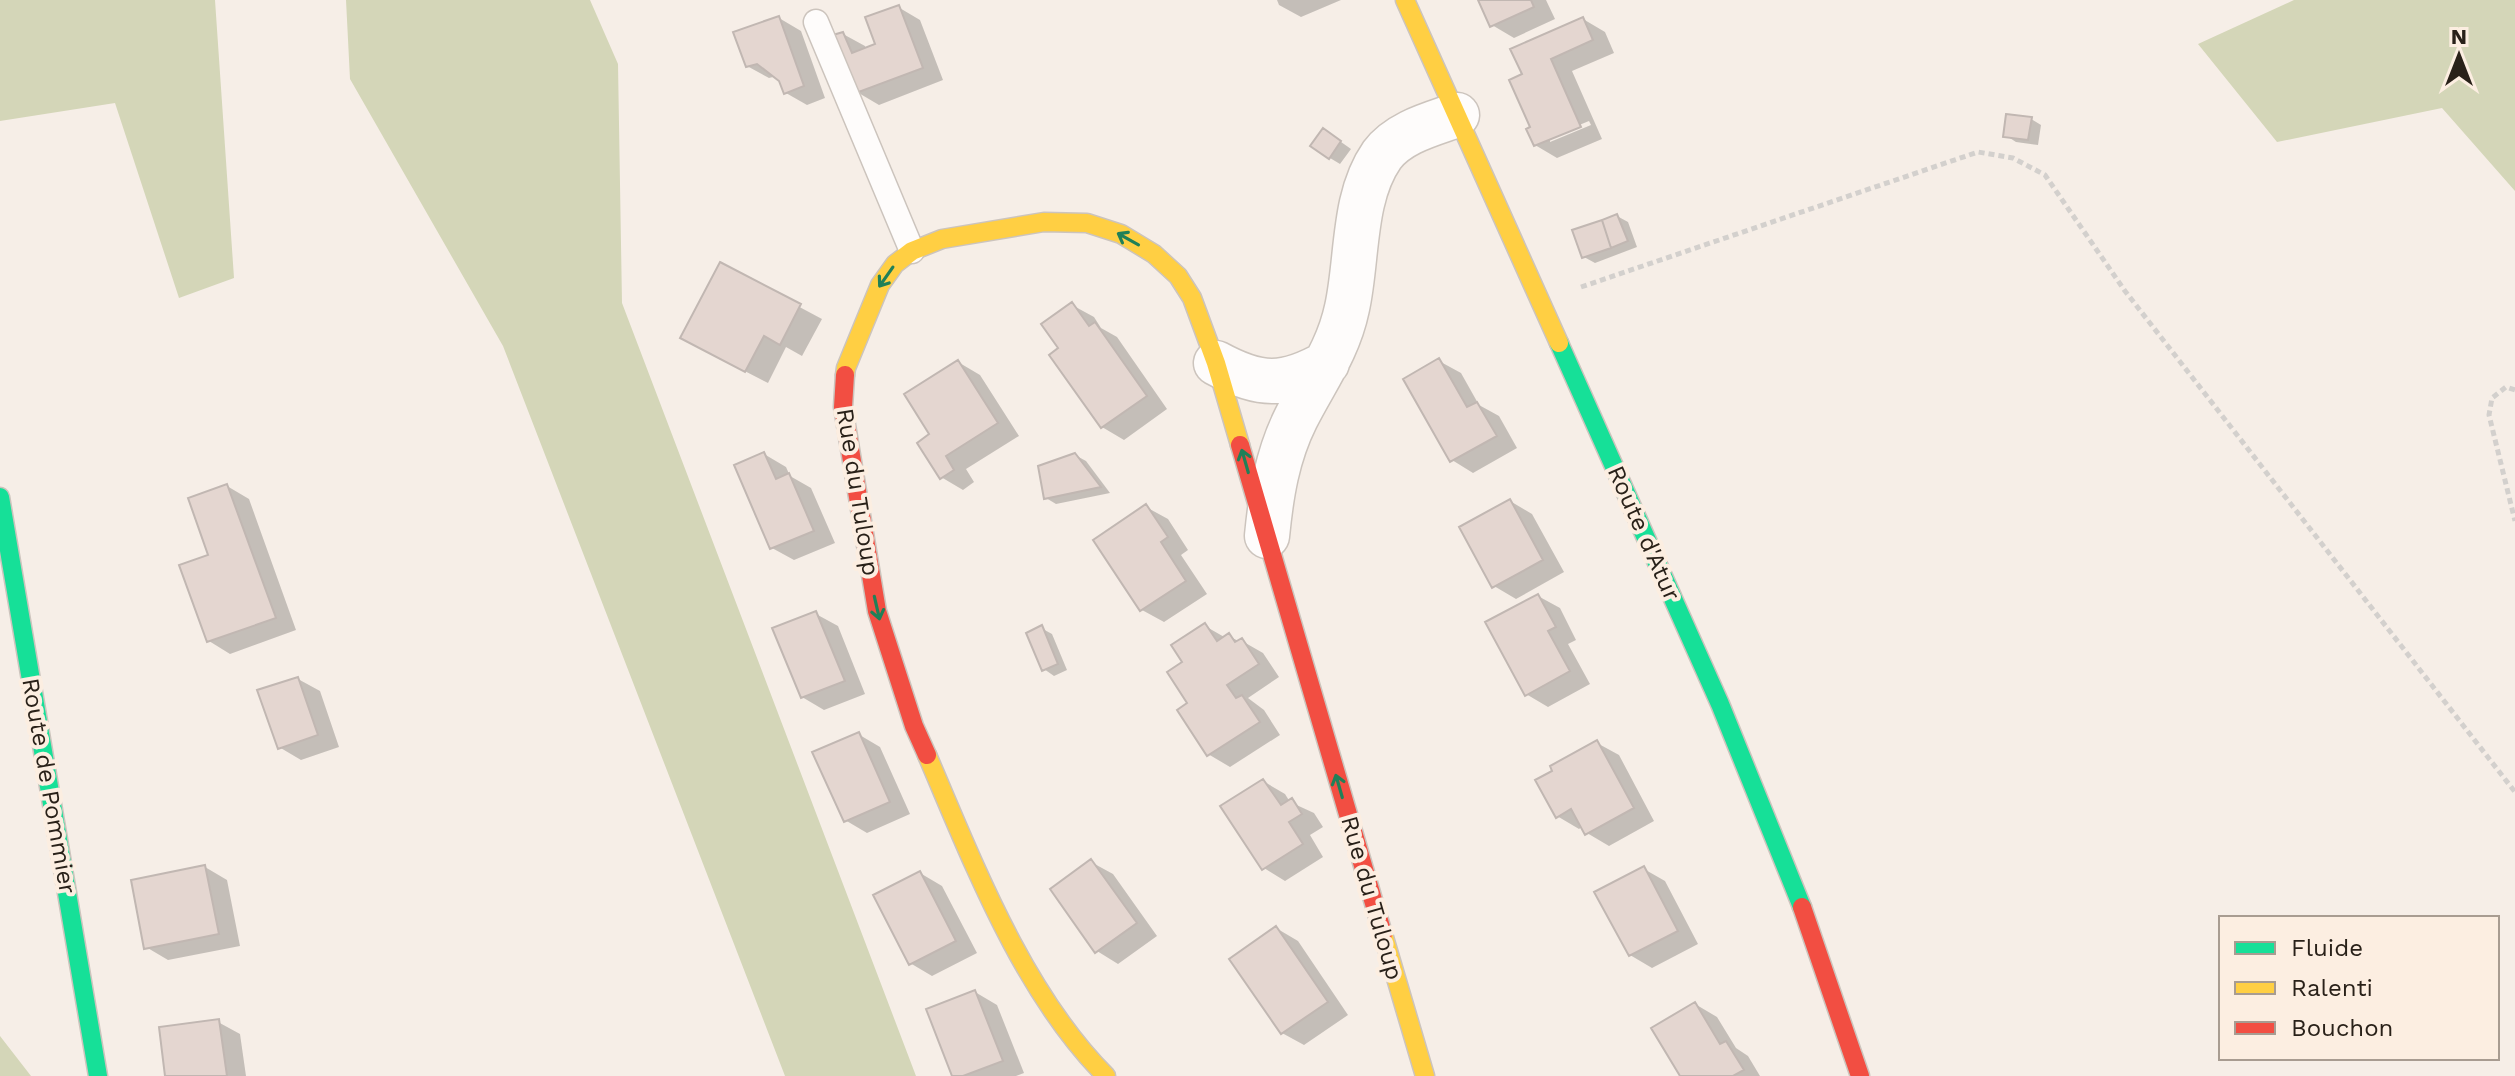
<svg xmlns="http://www.w3.org/2000/svg" width="2515" height="1076" font-family="'Work Sans',sans-serif">
	<rect width="100%" height="100%" fill="#f6eee7"/>
	<path fill="#d4d6b8" d="M0,0H215L234,278L179,298L115,103L0,121Z
		M346,0H590L618,64L622,303L916,1076H785L503,346L350,79Z
		M2294,0H2515V191L2442,108L2277,142L2198,44Z
		M0,1036L31,1076H0Z"/>
	<path fill="#0003" fill-rule="evenodd" d="M1277,0H1341L1301,17L1279,5Z
		M1480,0H1546L1555,19L1514,38L1492,25Z
		M898,7L920,20L943,80L879,105L857,92L843,34L865,46L866,50L877,46Z
		M779,18L801,31L825,98L807,105L786,93L777,76L769,78L747,66Z
		M1583,19L1605,32L1614,53L1572,71L1602,139L1557,158L1535,145L1524,75ZM1589,121L1591,125L1550,142V137Z
		M2031,119L2041,125L2038,145L2016,142L2005,135Z
		M1334,137L1351,149L1340,164L1330,158Z
		M1617,216L1628,222L1637,247L1595,263L1584,257Z
		M721,265L822,319L802,356L786,347L768,383L704,350Z
		M1072,305L1094,317L1101,328L1117,337L1167,409L1124,440L1102,427L1060,349Z
		M1439,361L1461,373L1479,405L1499,416L1517,448L1473,473L1452,460Z
		M958,362L980,375L1019,436L966,469L974,482L963,490L941,477L932,435Z
		M764,454L786,467L790,476L811,488L835,543L794,560L772,548Z
		M1075,455L1086,461L1110,493L1056,504L1046,498Z
		M227,486L249,499L296,630L230,654L209,641L211,556Z
		M1510,501L1532,514L1564,572L1516,599L1494,586Z
		M1146,507L1168,519L1188,550L1181,555L1207,594L1164,622L1142,610Z
		M1538,596L1560,608L1576,640L1568,644L1590,684L1548,707L1526,694Z
		M816,614L838,626L865,694L824,710L802,697Z
		M1205,626L1226,638L1229,636L1240,642L1242,641L1263,653L1279,677L1248,698L1264,710L1280,735L1230,767L1208,754L1190,704L1185,663Z
		M1041,628L1052,634L1067,670L1054,676L1044,669Z
		M298,679L320,691L339,747L301,760L279,747Z
		M858,734L880,747L910,814L867,833L845,820Z
		M1597,743L1619,755L1654,821L1609,846L1587,833L1583,826L1579,829L1557,816Z
		M1263,781L1285,794L1290,802L1314,813L1323,827L1310,835L1323,857L1285,881L1264,868Z
		M1091,862L1113,874L1157,936L1118,964L1097,951Z
		M205,867L227,880L240,946L168,960L146,947Z
		M1644,869L1665,881L1698,944L1652,968L1630,955Z
		M920,873L942,886L977,953L932,976L910,963Z
		M1276,928L1298,941L1348,1015L1304,1045L1282,1033Z
		M975,992L997,1005L1024,1073L1016,1076H954Z
		M1695,1004L1717,1017L1736,1048L1748,1056L1760,1076H1682Z
		M218,1022L240,1034L246,1076H167Z"/>
	<path fill="#e4d6d0" stroke="#c1b7b2" stroke-width="2" d="M1478,0H1531L1534,7L1490,27Z
		M899,5L923,68L856,93L833,35L843,32L852,53L875,44L865,17Z
		M779,16L804,86L784,94L779,81L757,64L746,67L733,32Z
		M1583,17L1593,40L1551,59L1581,127L1534,146L1526,129L1530,127L1509,80L1522,74L1510,49Z
		M2006,114L2032,117L2028,140L2003,137Z
		M1323,128L1341,141L1329,159L1310,146Z
		M1617,214L1628,241L1611,248L1602,220Z
		M1602,220L1611,248L1582,258L1572,230Z
		M720,262L801,304L780,345L764,336L745,372L680,338Z
		M1072,302L1089,326L1095,322L1147,396L1101,428L1049,355L1058,348L1041,324Z
		M1439,358L1467,407L1477,402L1497,436L1450,462L1403,379Z
		M958,360L998,423L946,456L954,470L940,479L917,443L929,434L904,394Z
		M764,452L776,479L789,473L814,531L770,549L734,465Z
		M1075,453L1101,487L1044,499L1038,466Z
		M227,484L276,618L207,642L179,565L208,555L188,498Z
		M1510,499L1543,560L1492,588L1459,527Z
		M1146,504L1168,537L1161,542L1186,581L1140,611L1093,540Z
		M1538,594L1556,627L1548,631L1570,671L1525,696L1485,622Z
		M816,611L845,681L801,698L772,628Z
		M1205,623L1217,641L1229,633L1235,642L1242,638L1259,664L1227,685L1236,698L1242,695L1260,722L1207,756L1177,710L1187,703L1167,672L1182,662L1171,645Z
		M1042,625L1058,664L1042,671L1026,633Z
		M298,677L318,735L278,749L257,690Z
		M859,732L890,802L844,822L812,752Z
		M1597,740L1634,808L1585,835L1571,809L1556,818L1535,780L1552,771L1550,766Z
		M1263,779L1281,805L1292,798L1302,814L1289,822L1303,844L1262,870L1220,806Z
		M1091,859L1137,923L1095,953L1050,889Z
		M205,865L219,934L144,949L131,880Z
		M1644,866L1678,931L1629,956L1594,892Z
		M920,871L956,941L909,965L873,895Z
		M1276,926L1328,1002L1281,1034L1229,959Z
		M975,990L1003,1061L963,1076H952L926,1009Z
		M1695,1002L1720,1044L1726,1041L1744,1070L1733,1076H1680L1651,1028Z
		M219,1019L227,1076H165L159,1027Z"/>
	<g fill="none" stroke-linecap="round" stroke-linejoin="round">
		<g stroke="#ccc4bd" stroke-width="27">
			<path id="lane" d="M816,22L912,251"/>
		</g>
		<g stroke="#ccc4bd" stroke-width="47">
			<path id="street" d="M1216,363C1260,387 1284,387 1327,363
				M1267,536C1271,495 1277,456 1296,418C1315,380 1338,351 1347,308C1358,259 1352,198 1382,155C1399,132 1432,124 1457,115"/>
		</g>
		<g stroke="#ccc4bd" stroke-width="21">
			<path id="fast" d="M1559,343L1720,704L1802,907
				M0,497L98,1076"/>
		</g>
		<g stroke="#ccc4bd" stroke-width="21">
			<path id="slow" d="M1405,0L1559,343
				M845,375L846,368L880,285L895,264L912,251L942,239L1044,222L1087,223L1121,234L1154,254L1178,276L1192,298L1216,363L1240,445
				M927,755C973,862 1022,992 1106,1076
				M1383,934L1425,1076"/>
		</g>
		<g stroke="#ccc4bd" stroke-width="21">
			<path id="jam" d="M845,375L843,407L877,611L914,726L927,755
				M1240,445L1383,934
				M1802,907L1860,1076"/>
		</g>
		<path stroke="#d3d0cd" stroke-width="5" stroke-dasharray="6 4" stroke-linecap="butt" d="M1581,287L1978,152L2013,158L2045,175L2125,291L2515,792
			M2515,390L2506,387L2492,398L2489,415L2515,521"/>
		<use href="#lane" stroke="#fefcfb" stroke-width="24"/>
		<use href="#street" stroke="#fefcfb" stroke-width="44"/>
		<use href="#fast" stroke="#16e098" stroke-width="18"/>
		<use href="#slow" stroke="#ffcf43" stroke-width="18"/>
		<use href="#jam" stroke="#f24e42" stroke-width="18"/>
	</g>
	<defs><path id="oneway-shaft" d="M-6 0H5M1.5-3L5.5 0L1.5 3" fill="none" stroke-width="1.6" stroke-linecap="round" stroke-linejoin="round" transform="scale(2)"/></defs>
	<g stroke="#208058">
		<use href="#oneway-shaft" transform="translate(1128 239) rotate(-151)"/>
		<use href="#oneway-shaft" transform="translate(886 277) rotate(125)"/>
		<use href="#oneway-shaft" transform="translate(1245 461) rotate(-106)"/>
		<use href="#oneway-shaft" transform="translate(877 608) rotate(77)"/>
		<use href="#oneway-shaft" transform="translate(1339 786) rotate(-106)"/>
	</g>
	<g text-anchor="middle" dominant-baseline="central" stroke-width="8" stroke-linejoin="round" paint-order="stroke">
		<g font-size="24" fill="#292119" stroke="#fceee1">
			<text transform="translate(858 492) rotate(81)">Rue du Tuloup</text>
			<text transform="translate(1644 533) rotate(66)">Route d'Atur</text>
			<text transform="translate(49 786) rotate(80)">Route de Pommier</text>
			<text transform="translate(1372 898) rotate(74)">Rue du Tuloup</text>
		</g>
	</g>
	<rect x="2219" y="916" width="280" height="144" fill="#fceee1" stroke="#a89c91" stroke-width="2"/>
	<rect x="2235" y="942" width="40" height="12" fill="#16e098" stroke="#a89c91" stroke-width="2"/>
	<text x="2291" y="956" font-size="24" fill="#292119">Fluide</text>
	<rect x="2235" y="982" width="40" height="12" fill="#ffcf43" stroke="#a89c91" stroke-width="2"/>
	<text x="2291" y="996" font-size="24" fill="#292119">Ralenti</text>
	<rect x="2235" y="1022" width="40" height="12" fill="#f24e42" stroke="#a89c91" stroke-width="2"/>
	<text x="2291" y="1036" font-size="24" fill="#292119">Bouchon</text>
	<g transform="translate(2459 56)" stroke="#fceee1" stroke-width="6" paint-order="stroke">
	<path d="M0-6L14 30L0 20L-14 30Z" fill="#292119"/>
	<text y="-12" font-size="22" font-weight="bold" text-anchor="middle" fill="#292119">N</text>
	</g>
</svg>
